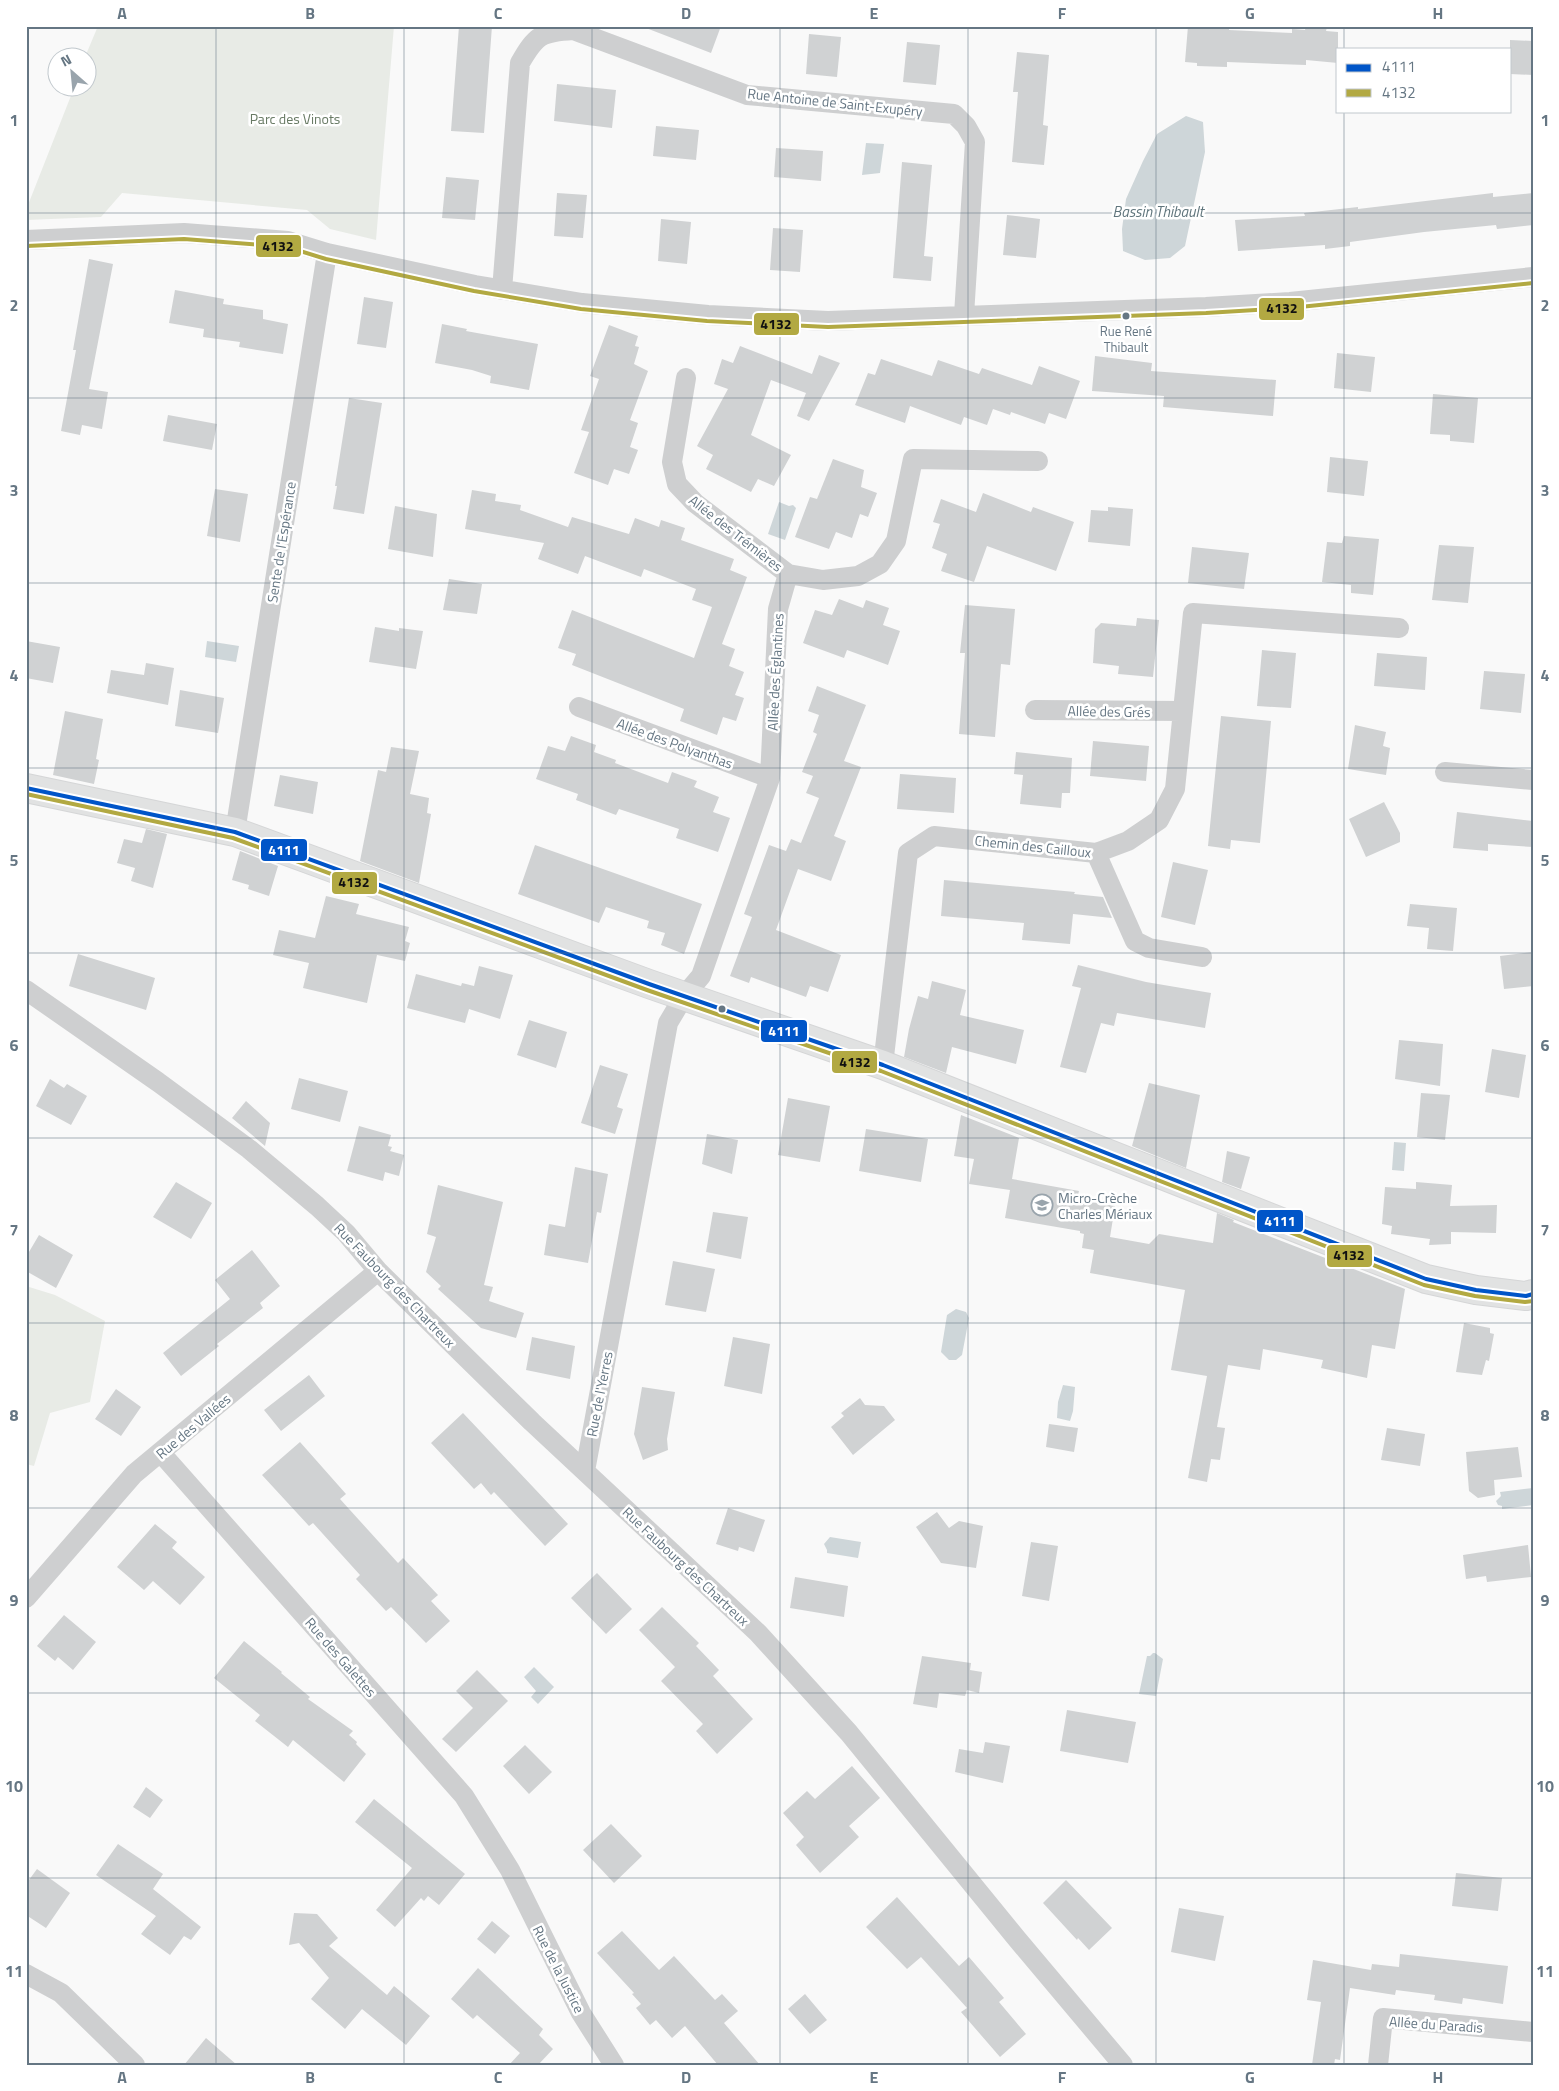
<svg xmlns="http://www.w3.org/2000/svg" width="1559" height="2091" font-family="'Titillium Web',sans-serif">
	<rect width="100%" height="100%" fill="#f9f9f9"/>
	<path fill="#e8ebe6" d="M98,26H394L376,240L330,229L307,210L122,193L101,217L26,220V210L74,88H88V58L85,57Z
		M26,1286L55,1295L105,1321L90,1402L50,1413L34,1466L26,1464Z"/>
	<path fill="#ced6d9" d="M1186,116L1203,122L1205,152L1185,246L1170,258L1145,260L1123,251L1122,229L1126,199L1143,161L1157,134Z
		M866,143L884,144L880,173L862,175Z
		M779,502L789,506L793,505L796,508L785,540L768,534Z
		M207,641L239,646L236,662L205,657Z
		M1394,1142L1406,1143L1404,1171L1392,1170Z
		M956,1309L966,1312L969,1318L962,1355L956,1360H949L941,1352L947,1315Z
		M1063,1385L1075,1387L1073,1411L1070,1421L1057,1418L1058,1402Z
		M1533,1488V1505L1502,1509V1506L1498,1505L1496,1501L1501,1496L1500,1492Z
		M830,1537L861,1542L858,1558L827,1553V1550L824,1544Z
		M1153,1653H1155L1163,1659L1156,1696L1139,1694L1147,1656H1150Z
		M534,1667L554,1687L538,1704L531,1697L536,1691L524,1677Z"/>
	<path fill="#d0d2d3" d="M459,26H492L484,133L451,131Z
		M646,26H721L711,53L646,28Z
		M1188,26H1216L1229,27V30L1292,33V29L1305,30L1306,26L1327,27L1326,31L1338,32V63L1306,60V65L1227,62V67L1197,66V63L1185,62Z
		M809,34L841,37L837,77L806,74Z
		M1510,40L1533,41V75L1510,74Z
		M907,42L940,45L936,85L903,82Z
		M1017,52L1049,55L1043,125L1048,126L1044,165L1012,162L1018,92H1013Z
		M557,84L616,90L612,128L554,121Z
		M656,126L699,130L696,160L653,156Z
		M776,148L823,151L821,181L774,177Z
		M902,162L932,165L924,256L933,257L931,281L893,278Z
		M446,177L479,180L475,220L442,218Z
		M557,193L587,195L583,238L554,236Z
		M1493,193V197L1533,193V225L1497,229L1496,225L1424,232L1350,242V246L1325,249V245L1238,251L1235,220L1305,216L1304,213L1358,207V209Z
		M1007,215L1040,219L1036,258L1003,255Z
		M661,219L691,222L687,264L658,261Z
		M773,228L803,230L800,272L770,270Z
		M89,259L113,264L89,389L108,392L102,429L82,425L80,435L61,431L76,350H73Z
		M175,290L224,299L223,304L263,310V319L288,324L283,354L239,347L240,342L203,337L204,329L169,323Z
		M364,297L393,302L386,348L357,344Z
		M442,324L467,329L466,331L538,344L529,390L490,383L491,376L472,370L435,363Z
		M609,325L638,336L635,346L639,347L634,364L648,371L630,420L638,423L630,447L638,450L629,474L614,469L608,485L574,473L589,432L581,430L599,379L590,376Z
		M740,346L812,374L819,355L840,363L809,421L797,416L806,393L771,380L751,435L791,455L774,486L758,479L751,492L706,469L713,455L697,446L728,389L714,384L722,359L733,363Z
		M1337,353L1375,357L1371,392L1334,388Z
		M1095,356L1152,363L1151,371L1276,380L1273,416L1163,407L1164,396L1092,391Z
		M881,359L932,376L938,360L979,374L982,368L1032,385L1039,366L1080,381L1066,419L1049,413L1045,424L1011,412L1010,415L993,409L987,425L964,417L961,425L910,406L905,423L855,405L868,373L875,375Z
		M1433,394L1478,398L1474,443L1450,441V435L1430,434Z
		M349,398L382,403L364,514L333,509L337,486H335Z
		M168,415L217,424L212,450L163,441Z
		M1330,457L1368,461L1364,496L1327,492Z
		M833,459L864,470L861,487L877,493L868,517L860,514L852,538L836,532L829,549L795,537L810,497L817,499Z
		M215,489L248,494L240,542L207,536Z
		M472,490L496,494L495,501L521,505L520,510L568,527L572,517L629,534L635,518L659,527L661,520L685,528L681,540L734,559L730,570L747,577L722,644L735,649L729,666L744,672L735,695L744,698L736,721L723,717L717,735L680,721L684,709L572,665L576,654L558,648L572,610L694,658L712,607L692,600L696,589L644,569L641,577L585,556L578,574L538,559L544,543L465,529Z
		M983,493L1031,512L1033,507L1074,522L1056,571L987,546L974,582L941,571L947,554L932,548L940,524L933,522L941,499L976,512Z
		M395,506L437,514L433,557L388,549Z
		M1108,507L1133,509L1130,546L1088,542L1091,510L1108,511Z
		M1344,536L1379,539L1373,595L1351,593V585L1322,582L1327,542L1342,543Z
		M1439,545L1474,547L1468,603L1432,600Z
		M1192,547L1249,553L1244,589L1188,583Z
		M449,579L482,584L477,614L443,610Z
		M839,599L863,608L866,600L889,608L883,625L900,631L888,665L847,650L844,658L803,643L815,610L832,615Z
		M965,605L1015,609L1010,665L1001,664L995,737L959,734L965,653H960Z
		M1137,618L1159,620L1153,677L1118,674L1119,666L1093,663L1095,629L1101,623L1136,626Z
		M375,627L399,631V628L423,631L416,669L369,662Z
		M26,641L60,647L53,683L26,678Z
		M1262,650L1296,653L1291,708L1257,706Z
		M1377,653L1427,657L1425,690L1374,686Z
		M146,663L174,668L168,705L107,693L111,670L144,675Z
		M1484,671L1525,674L1521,713L1480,709Z
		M817,686L866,705L844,761L861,767L834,836L846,841L831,881L798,869L776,930L841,955L828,992L810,986L806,997L751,977L749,983L730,976L752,917L744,914L769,845L786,851L791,839L801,843L819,798L806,793L813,776L802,772L817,734L813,732L819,715L808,711Z
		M180,690L224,698L218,733L175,726Z
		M65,711L103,719L96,759L99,760L94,784L53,775Z
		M1221,716L1271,721L1260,843L1231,840L1230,849L1208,846Z
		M1355,725L1386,732L1383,746L1390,748L1386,775L1348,769Z
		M571,736L596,745L594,752L616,760L615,763L668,783L672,772L697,781L694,787L719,797L713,812L730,818L718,852L676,838L679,829L619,809L616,815L576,800L578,794L536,779L548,746L565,751Z
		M1093,741L1149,746L1146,781L1090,776Z
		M391,747L419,751L410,794L429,798L427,813L431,814L419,883L360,861L378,770L386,772Z
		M1016,752L1072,758L1070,793H1062L1061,808L1020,804L1023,775L1014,774Z
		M900,774L956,778L954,813L897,809Z
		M280,775L318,782L313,814L274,806Z
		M1384,802L1400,833V842L1366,857L1349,819Z
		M1457,812L1533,821V847L1488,844V851L1453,848Z
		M146,829L167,834L153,888L131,881L135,868L117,863L124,839L142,843Z
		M535,845L702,904L684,954L661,945L665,933L647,928L649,921L606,907L599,923L518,894Z
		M240,851L278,866L269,896L248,889L249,885L232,880Z
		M1173,862L1208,870L1195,925L1161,917Z
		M944,880L1075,892L1074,894L1103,897L1112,918L1073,914L1070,944L1022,940L1024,923L941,916Z
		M326,896L359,904L356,914L409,927L405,941L410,943L405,961L377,955L367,1003L303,988L309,963L273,955L279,930L315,938Z
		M1410,904L1457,908L1453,951L1427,949L1429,928L1407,926Z
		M1533,952V986L1504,989L1500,956Z
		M78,954L155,978L146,1010L69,986Z
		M1078,965L1146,982L1211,993L1205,1028L1117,1013L1114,1026L1101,1023L1086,1073L1060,1067L1081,988L1072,986Z
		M479,966L513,975L500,1019L469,1009L465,1023L407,1008L416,974L461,986L462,983L474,986Z
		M932,981L966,990L960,1015L1024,1030L1016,1064L952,1047L946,1073L904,1057L909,1029L918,996L928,999Z
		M529,1020L567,1032L556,1068L517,1055Z
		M1399,1040L1443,1044L1440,1086L1395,1079Z
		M1492,1049L1526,1055L1519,1098L1485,1092Z
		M600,1065L628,1074L617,1107L623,1109L615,1134L581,1123Z
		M299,1078L348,1091L340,1122L291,1109Z
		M50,1079L64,1088L67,1084L87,1096L71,1125L36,1106Z
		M1149,1083L1200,1095L1186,1168L1132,1146Z
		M1421,1093L1450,1095L1445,1140L1417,1137Z
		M788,1098L830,1106L820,1162L778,1155Z
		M246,1101L270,1123L265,1146L232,1118Z
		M961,1115L1019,1138L1012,1179L1079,1191L1077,1199L1115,1206L1110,1237L1149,1244L1159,1234L1213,1243L1217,1213L1234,1220L1233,1222L1405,1289L1395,1349L1372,1345L1367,1378L1321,1368L1323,1360L1263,1349L1260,1370L1228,1365L1217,1427L1225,1428L1220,1460L1211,1459L1207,1482L1188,1478L1207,1376L1171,1370L1185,1290L1090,1273L1094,1250L1082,1248L1084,1234L1080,1233V1231L1005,1218L1010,1190L969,1184L974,1159L954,1156Z
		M359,1126L391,1135L388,1146L392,1147L390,1151L404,1155L399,1176L385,1172L383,1181L347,1171Z
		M866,1129L928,1139L921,1182L859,1171Z
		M707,1134L738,1140L732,1174L702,1164Z
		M1227,1151L1250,1157L1241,1189L1222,1182Z
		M575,1167L608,1174L601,1213L597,1212L588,1263L544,1255L549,1224L565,1227Z
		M176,1182L212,1203L191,1239L153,1217Z
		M1416,1182L1452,1185L1450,1206L1497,1205L1496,1233L1451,1232V1244L1429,1245L1430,1239L1391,1234L1392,1226L1382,1224L1385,1187L1416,1189Z
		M438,1185L503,1202L484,1285L493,1287L489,1301L524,1313L516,1338L481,1328L438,1289L441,1286L426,1272L436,1237L427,1234Z
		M713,1212L748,1217L741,1259L706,1252Z
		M39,1235L73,1255L56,1288L26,1271V1257Z
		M252,1250L280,1286L260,1303L263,1308L217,1344L219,1346L181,1376L163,1353L230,1299L215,1280Z
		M673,1261L715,1269L706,1312L665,1305Z
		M1464,1323L1490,1328V1333L1494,1334L1489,1361L1486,1360L1482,1375L1456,1372Z
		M532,1337L575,1346L570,1379L526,1370Z
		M733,1337L770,1344L762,1394L724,1386Z
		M309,1375L325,1396L281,1431L264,1410Z
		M642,1387L675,1392L667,1439L668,1450L643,1460L634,1434Z
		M116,1389L141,1407L121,1436L95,1419Z
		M860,1398L865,1405L884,1406L895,1420L853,1455L831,1427L844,1416L841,1413Z
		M463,1413L568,1524L545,1546L494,1492L491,1495L481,1483L474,1489L431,1443Z
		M1049,1424L1078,1428L1074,1452L1046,1447Z
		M1387,1428L1425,1434L1420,1466L1381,1460Z
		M300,1442L346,1494L340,1499L398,1563L403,1558L438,1595L431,1601L450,1621L426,1643L391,1607L386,1611L356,1579L360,1575L313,1523L309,1526L262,1475Z
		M1518,1447L1522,1477L1494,1480L1495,1495L1478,1498L1469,1491L1466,1452Z
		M728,1508L765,1520L754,1552L739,1547L738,1551L716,1544Z
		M937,1512L949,1528L959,1521L983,1526L976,1568L941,1563L916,1527Z
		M155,1524L177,1542L172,1548L205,1577L180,1605L153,1581L144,1590L117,1567Z
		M1031,1542L1058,1546L1049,1601L1022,1596Z
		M1528,1545L1531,1577L1487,1582L1486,1576L1466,1579L1463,1555Z
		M597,1573L632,1609L606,1634L571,1598Z
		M795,1577L848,1586L844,1617L790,1608Z
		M662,1607L699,1643L696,1646L719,1670L713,1676L753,1719L717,1754L696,1731L703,1724L661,1681L675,1667L639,1630Z
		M64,1615L96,1642L73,1670L58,1657L55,1661L37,1646Z
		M244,1641L282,1672L281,1673L310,1697L308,1699L353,1731L349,1735L357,1742L356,1744L366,1754L344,1782L293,1740L288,1747L255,1721L260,1715L214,1678Z
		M922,1656L971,1663L970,1670L982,1672L979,1693L967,1690L965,1696L939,1693L937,1708L913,1704Z
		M477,1670L508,1701L456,1752L442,1739L473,1708L456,1691Z
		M1067,1710L1136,1722L1128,1763L1060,1751Z
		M985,1742L1010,1746L1003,1783L955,1772L959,1749L983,1753Z
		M525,1745L552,1772L529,1794L503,1766Z
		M852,1766L880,1798L849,1826L859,1837L820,1873L796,1845L804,1837L783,1813L807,1791L815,1799Z
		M146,1787L163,1800L150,1818L133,1807Z
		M374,1799L465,1874L439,1905L428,1896L424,1901L421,1898L395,1927L376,1910L412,1868L355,1822Z
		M611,1824L642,1856L614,1883L583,1850Z
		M118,1844L163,1874L153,1889L201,1927L191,1940L184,1936L170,1955L141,1934L156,1916L96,1875Z
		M37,1869L70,1893L46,1928L26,1915V1884Z
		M1456,1873L1502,1878L1498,1911L1452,1906Z
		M1066,1880L1112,1928L1089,1950L1078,1938L1077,1940L1043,1903Z
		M897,1897L959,1966L969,1957L1004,1998L999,2002L1026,2034L1000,2057L961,2012L967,2008L921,1957L907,1969L866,1927Z
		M1179,1908L1224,1916L1215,1961L1171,1952Z
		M294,1913L317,1914L338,1938L329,1946L387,1995L394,1986L430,2016L406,2045L362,2009L345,2029L311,1999L329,1978L299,1943L289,1945Z
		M492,1921L510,1936L495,1954L477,1939Z
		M622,1931L659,1970L674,1956L715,2000L722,1994L738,2011L724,2023L760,2065H718L685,2026L672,2038L656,2020L650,2025L636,2008L641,2004L632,1994L634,1993L597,1953Z
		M1400,1954L1508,1966L1503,2004L1463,1998L1462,2004L1434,2000L1435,1995L1396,1990L1395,1995L1350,1988L1340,2060L1335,2059L1334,2065H1312L1321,2002L1307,2000L1313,1960L1371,1970L1372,1964L1399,1967Z
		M478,1968L543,2029L539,2035L553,2049L538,2065H509L520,2053L477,2015L473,2019L451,1999Z
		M805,1994L827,2020L810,2034L788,2009Z
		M206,2038L237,2065H184Z"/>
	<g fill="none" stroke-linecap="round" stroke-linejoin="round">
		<g stroke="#d5d6d7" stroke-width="30">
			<path id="secondary" d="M26,788L235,832L649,984L883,1065L1426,1279L1476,1290L1526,1296L1533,1294"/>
		</g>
		<path stroke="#cecfd0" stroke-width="20" d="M26,240L184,233L288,241L327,253L475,285L582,303L708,315L828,321L1206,307L1290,302L1533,277
			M502,290L520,63C536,35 541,32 573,30L747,95L954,114L966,126L975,142L964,315
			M686,378L672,462L677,484L695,503L788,574
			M579,707L770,778
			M1035,710L1183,711
			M1445,772L1533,780
			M235,832L327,253
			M1096,853L1135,941L1149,948L1202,957
			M26,990L158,1082L249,1149L317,1206L346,1233L378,1271L532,1422L758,1633L849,1733L1017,1939L1123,2065
			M883,1065L908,853L934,836L1096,853L1128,841L1159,820L1175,789L1193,613L1399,628
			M161,1453L464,1796L510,1870L581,2013L614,2065
			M585,1471L668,1023L684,996L701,976L770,778L778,609L788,574L823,580L858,576L880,564L896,541L913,459L1038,461
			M26,1598L134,1474L378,1271
			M26,1974L61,1993L135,2065
			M1378,2065L1383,2018L1533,2032"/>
		<use href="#secondary" stroke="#e1e2e2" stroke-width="28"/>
		<g stroke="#fff" stroke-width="8">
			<path id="bus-1" d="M26,788L235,832L649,984L883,1065L1426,1279L1476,1290L1526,1296L1533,1294"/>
		</g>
		<g stroke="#fff" stroke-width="8">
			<path id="bus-2" d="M26,246L184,239L287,247L326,259L474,291L581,309L707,321L828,327L1206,313L1290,308L1533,283
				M26,794L233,838L647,990L881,1071L1424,1285L1475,1296L1525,1302L1533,1301"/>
		</g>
		<use href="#bus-1" stroke="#0055c8" stroke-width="4"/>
		<use href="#bus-2" stroke="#b2a942" stroke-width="4"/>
	</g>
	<path fill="none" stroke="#657683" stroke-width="1" stroke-opacity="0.55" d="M216,26V2065M404,26V2065M592,26V2065M780,26V2065M968,26V2065M1156,26V2065M1344,26V49M1344,111V2065M26,213H1533M26,398H1533M26,583H1533M26,768H1533M26,953H1533M26,1138H1533M26,1323H1533M26,1508H1533M26,1693H1533M26,1878H1533"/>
	<defs>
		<g id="school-ring" transform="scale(1.125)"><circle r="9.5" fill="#fff" stroke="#99a4ac" stroke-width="1.5"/><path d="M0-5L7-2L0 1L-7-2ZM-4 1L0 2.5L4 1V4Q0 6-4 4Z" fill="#99a4ac"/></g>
	</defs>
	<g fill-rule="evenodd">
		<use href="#school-ring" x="1042" y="1205"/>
	</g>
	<g fill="#657683" stroke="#fff" stroke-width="2">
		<circle cx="1126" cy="316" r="4.5"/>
		<circle cx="722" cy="1009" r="4.5"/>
	</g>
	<g text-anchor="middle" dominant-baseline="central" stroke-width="5" stroke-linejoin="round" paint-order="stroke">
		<g font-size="13" fill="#657683" stroke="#fff">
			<text x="1126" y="331">Rue René<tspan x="1126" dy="16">Thibault</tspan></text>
		</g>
		<g font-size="14" fill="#657683" stroke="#fff">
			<text transform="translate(835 102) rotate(6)">Rue Antoine de Saint-Exupéry</text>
			<text transform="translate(736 533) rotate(38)">Allée des Trémières</text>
			<text transform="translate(281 542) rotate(-81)">Sente de l'Espérance</text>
			<text transform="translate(775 672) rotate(-87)">Allée des Églantines</text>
			<text transform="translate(1109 711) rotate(1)">Allée des Grés</text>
			<text transform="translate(675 743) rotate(20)">Allée des Polyanthas</text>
			<text transform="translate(1033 846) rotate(6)">Chemin des Cailloux</text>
			<text transform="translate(395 1285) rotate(46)">Rue Faubourg des Chartreux</text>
			<text transform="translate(599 1394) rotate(-79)">Rue de l'Yerres</text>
			<text transform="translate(193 1426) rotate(-40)">Rue des Vallées</text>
			<text transform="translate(686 1566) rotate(43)">Rue Faubourg des Chartreux</text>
			<text transform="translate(341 1657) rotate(49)">Rue des Galettes</text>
			<text transform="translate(559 1969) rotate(63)">Rue de la Justice</text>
			<text transform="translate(1436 2024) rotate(4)">Allée du Paradis</text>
		</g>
		<g font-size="14" fill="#687a64" stroke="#fff">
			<text x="295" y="118">Parc des Vinots</text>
		</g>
		<g font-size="14" fill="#657683" stroke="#fff" text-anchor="start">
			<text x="1058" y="1197">Micro-Crèche<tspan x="1058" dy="16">Charles Mériaux</tspan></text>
		</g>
		<g font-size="15" font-style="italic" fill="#60757c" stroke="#fff">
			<text x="1158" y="211">Bassin Thibault</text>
		</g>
	</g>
	<g stroke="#fff" stroke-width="2">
		<rect x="255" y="234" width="47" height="24" rx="5" fill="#b2a942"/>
		<rect x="1258" y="297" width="47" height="24" rx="5" fill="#b2a942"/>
		<rect x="753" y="312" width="47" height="24" rx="5" fill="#b2a942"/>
		<rect x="260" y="838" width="48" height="24" rx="5" fill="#0055c8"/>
		<rect x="331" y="871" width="47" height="24" rx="5" fill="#b2a942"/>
		<rect x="760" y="1019" width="48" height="24" rx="5" fill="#0055c8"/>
		<rect x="831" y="1050" width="47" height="24" rx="5" fill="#b2a942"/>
		<rect x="1256" y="1209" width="48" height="24" rx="5" fill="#0055c8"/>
		<rect x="1326" y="1244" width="47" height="24" rx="5" fill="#b2a942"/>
	</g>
	<g font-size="14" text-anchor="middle" font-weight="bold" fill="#fff">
		<text x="284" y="855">4111</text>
		<text x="784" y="1036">4111</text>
		<text x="1280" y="1226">4111</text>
	</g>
	<g font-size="14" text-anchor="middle" font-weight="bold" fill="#111">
		<text x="278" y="251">4132</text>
		<text x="1282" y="313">4132</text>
		<text x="776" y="329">4132</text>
		<text x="354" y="887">4132</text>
		<text x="855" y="1067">4132</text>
		<text x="1349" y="1260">4132</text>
	</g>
	<rect width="1559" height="2091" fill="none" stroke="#ffffff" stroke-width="55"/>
	<rect x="1336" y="48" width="175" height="65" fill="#ffffff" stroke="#c1c8cd"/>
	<rect x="1346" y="64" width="25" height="8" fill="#0055c8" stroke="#c1c8cd"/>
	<text x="1382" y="72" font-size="15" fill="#657683">4111</text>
	<rect x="1346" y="89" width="25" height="8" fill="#b2a942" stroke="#c1c8cd"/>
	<text x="1382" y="98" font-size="15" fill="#657683">4132</text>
	<g transform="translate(72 72) rotate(333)"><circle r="24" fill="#ffffff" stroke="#c1c8cd"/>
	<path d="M0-4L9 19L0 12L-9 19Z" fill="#99a4ac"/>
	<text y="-8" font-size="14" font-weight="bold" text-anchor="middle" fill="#657683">N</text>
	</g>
	<rect x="28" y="28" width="1504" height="2036" fill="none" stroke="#657683" stroke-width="2"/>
	<g font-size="16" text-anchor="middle" font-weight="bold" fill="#657683">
		<text x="122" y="19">A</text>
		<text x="310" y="19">B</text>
		<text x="498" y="19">C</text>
		<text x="686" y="19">D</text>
		<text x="874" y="19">E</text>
		<text x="1062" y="19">F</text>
		<text x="1250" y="19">G</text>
		<text x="1438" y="19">H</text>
		<text x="14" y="126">1</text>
		<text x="1545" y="126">1</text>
		<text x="14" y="311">2</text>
		<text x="1545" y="311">2</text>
		<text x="14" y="496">3</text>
		<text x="1545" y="496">3</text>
		<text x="14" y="681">4</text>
		<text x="1545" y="681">4</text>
		<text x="14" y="866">5</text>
		<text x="1545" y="866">5</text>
		<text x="14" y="1051">6</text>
		<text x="1545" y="1051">6</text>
		<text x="14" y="1236">7</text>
		<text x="1545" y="1236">7</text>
		<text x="14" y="1421">8</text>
		<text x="1545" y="1421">8</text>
		<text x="14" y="1606">9</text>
		<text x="1545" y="1606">9</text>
		<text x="14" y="1792">10</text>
		<text x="1545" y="1792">10</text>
		<text x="14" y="1977">11</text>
		<text x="1545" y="1977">11</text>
		<text x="122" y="2083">A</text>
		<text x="310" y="2083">B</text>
		<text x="498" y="2083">C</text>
		<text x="686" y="2083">D</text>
		<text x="874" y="2083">E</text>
		<text x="1062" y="2083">F</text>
		<text x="1250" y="2083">G</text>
		<text x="1438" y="2083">H</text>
	</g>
</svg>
